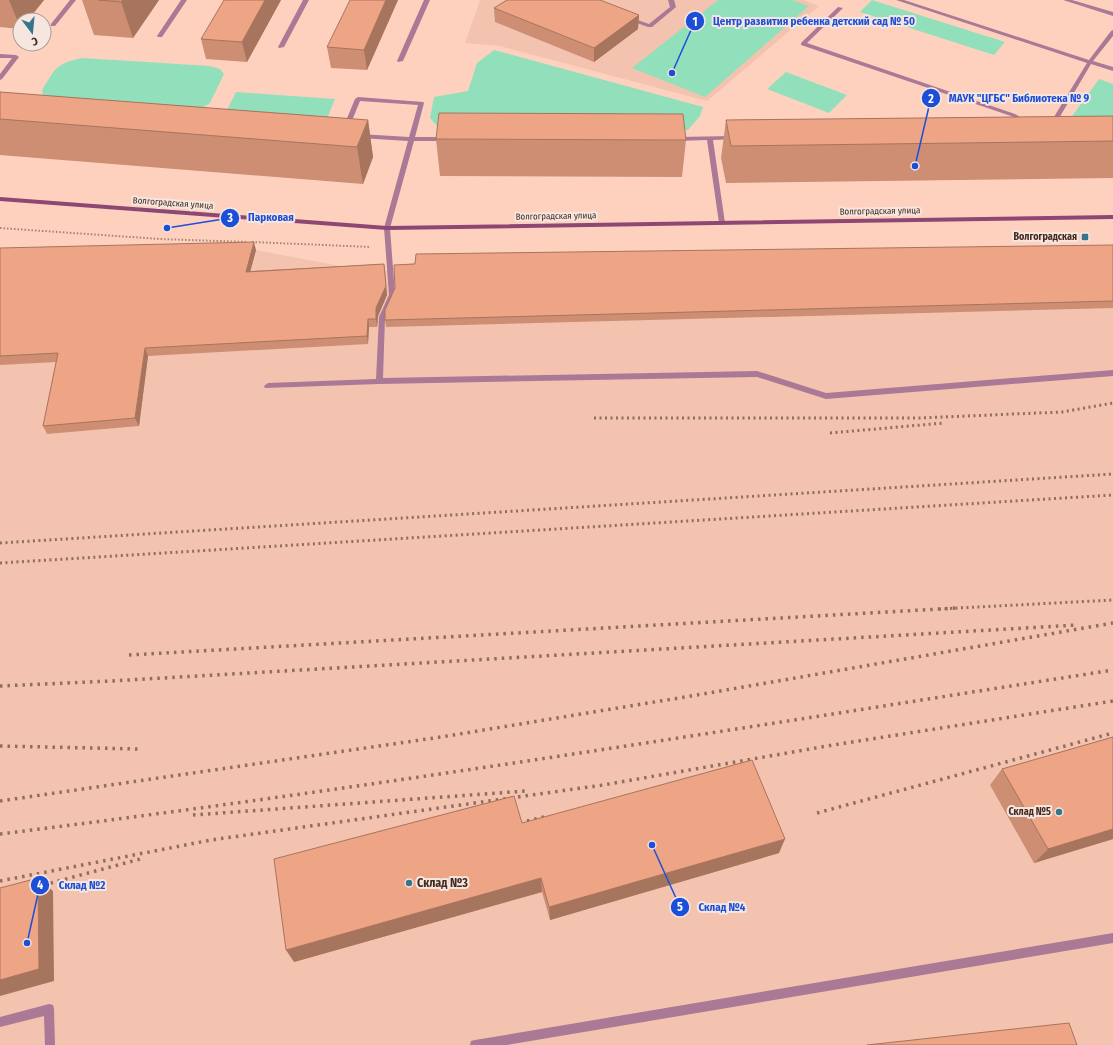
<svg xmlns="http://www.w3.org/2000/svg" width="1113" height="1045" font-family="'Fira Sans Condensed',sans-serif">
	<rect width="100%" height="100%" fill="#fed1bf"/>
	<path fill="#f3c3af" d="M480,0H804L819,6L707,101L500,46L465,43Z
		M256,250L377,273L417,261L1113,253V1045H0V257Z"/>
	<path fill="#91e0bb" d="M718,0H792L809,6L705,97L632,68Z
		M872,0L1005,42L994,55L860,12Z
		M494,50L703,107L700,116L688,130L444,134L430,118L434,97L468,91L477,63Z
		M82,58L210,66L220,69L224,74L210,103L202,108L43,96L42,90C56,68 55,64 82,58Z
		M786,72L847,95L829,113L767,89Z
		M1099,79L1113,84V132L1062,130Z
		M236,92L335,99L326,121L225,114Z"/>
	<g fill="none" stroke-linecap="round" stroke-linejoin="round">
		<path stroke="#a68173" stroke-width="2" stroke-dasharray="1.5 2" stroke-linecap="butt" d="M0,228L160,239L247,242
			M252,242L371,247"/>
		<path fill="#a97995" fill-rule="evenodd" d="M70,0H76L55,26H51V24Z
			M181,0H187L162,37H158L157,36Z
			M303,0H309L284,47L279,48L278,47Z
			M424,0H430L403,61L398,62L397,61Z
			M668,0H674L676,7L652,27H648L626,19L629,17L649,24L670,7Z
			M896,0H904L1089,60L1111,31L1113,30V36L1093,61L1113,67V71L1091,64L1055,125L1050,126L1049,125L1087,63Z
			M838,7L843,8L807,43L1015,114L1028,122L1023,123L1011,116L801,45V43Z
			M0,54L16,55L19,57L2,79L0,80V74L12,58H0Z
			M358,97L423,102L424,103L415,137H446L449,139L446,141H414L390,228L395,295L385,317L383,378L757,371L826,393L1113,370V376L826,399L757,377L379,384L265,388L264,386L268,383L376,379L379,317L389,295L384,228L408,141L360,138L357,136L360,134L409,137L418,105L360,101L349,128L348,129H344L343,128L355,99Z
			M734,136L736,137V139L713,140L725,223L722,225L719,223L707,140L676,141L673,139L676,137Z
			M1113,933V943L507,1045H470L471,1041L475,1040Z
			M49,1004L53,1005L54,1009L55,1045H45L44,1016L0,1027V1017Z"/>
		<path fill="#a97995" fill-rule="evenodd" d="M1063,0H1072L1113,12V16Z"/>
		<path fill="#8c4873" fill-rule="evenodd" d="M0,197L387,226L1113,215V219L387,230L0,201Z"/>
		<path stroke="#906d5f" stroke-width="3" stroke-dasharray="2 3.5" stroke-linecap="butt" d="M594,418H919L1062,412L1113,403
			M830,433L944,423
			M0,543L1113,474
			M0,563L1113,495
			M939,609L1113,600"/>
		<path stroke="#906d5f" stroke-width="3.5" stroke-dasharray="2.5 5" stroke-linecap="butt" d="M129,655L957,608
			M0,686L111,681L1077,625
			M0,746L138,749
			M0,801L441,737L697,695L1113,623
			M817,813L1113,733
			M193,815L526,791
			M527,821L548,816
			M0,834C372,788 742,728 1113,670
			M0,881L211,840L603,785L833,745L1113,701
			M36,887L144,858"/>
	</g>
	<path fill="#cd8e73" d="M0,0H44L28,20H20V29L0,27Z
		M82,0H159L133,38L94,35Z
		M281,0L247,62L206,59L201,39Z
		M398,0L367,70L331,68L327,47Z
		M494,8L639,15L638,29L594,62L495,22Z
		M0,92L368,120L373,157L363,184L0,155Z
		M1113,116V178L726,183L721,158L726,120Z
		M436,139L686,140L682,177L440,176Z
		M1113,245V308L386,327L385,320Z
		M0,248L256,250L250,271L384,264L387,295L378,316L377,327H369L368,344L148,356L139,426L47,434L43,426L56,362L0,365Z
		M1113,737V839L1034,863L990,785L1002,769Z
		M522,823L779,853L550,920L542,892L294,962Z"/>
	<path fill="#a7745e" d="M9,0H44L28,20H20V27Z
		M123,0H159L133,38L121,2Z
		M265,0H281L247,62L242,42Z
		M386,0H398L367,70L364,50Z
		M639,15L638,29L594,62V48Z
		M368,120L373,157L363,184L357,147Z
		M254,242L256,250L248,280L246,272Z
		M384,264L387,295L378,316L377,327L376,319V308Z
		M368,319L369,327L368,344L367,336Z
		M145,348L148,356L139,426L135,418Z
		M1113,829V839L1034,863L1048,849Z
		M785,839L779,853L550,920L549,907Z
		M38,878L53,891L54,981L0,996V980Z
		M541,878L542,892L294,962L286,950Z"/>
	<path fill="#eea586" stroke="#a7745e" d="M98,0H123L121,2Z
		M224,0H265L242,42L201,39Z
		M350,0H386L364,50L327,47Z
		M507,0H600L639,15L594,48L494,8Z
		M0,92L368,120L357,147L0,119Z
		M439,113L683,114L686,140L436,139Z
		M1113,116V141L731,146L726,120Z
		M254,242L246,272L384,264L386,286L376,308V319H368L367,336L145,348L135,418L43,426L58,353L0,356V248Z
		M1113,245V301L385,320V310L395,288L394,265L415,264L416,254Z
		M1113,737V829L1048,849L1002,769Z
		M752,760L785,839L549,907L541,878L286,950L274,859L514,796L522,823Z
		M38,878L39,969L0,980V888Z
		M1069,1023L1077,1045H867Z"/>
	<g fill="#36748a" stroke="#f5e6e0" stroke-width="1.5">
		<rect x="1081" y="233" width="8" height="8" rx="2"/>
		<circle cx="1059" cy="812" r="4"/>
		<circle cx="409" cy="883" r="4"/>
	</g>
	<g text-anchor="middle" dominant-baseline="central" stroke-width="4" stroke-linejoin="round" paint-order="stroke">
		<g font-size="9" fill="#45291e" stroke="#f5e6e0">
			<text transform="translate(173 203) rotate(4)">Волгоградская улица</text>
			<text transform="translate(880 211) rotate(-1)">Волгоградская улица</text>
			<text transform="translate(556 216) rotate(-1)">Волгоградская улица</text>
		</g>
		<g font-size="10" font-weight="bold" fill="#45291e" stroke="#f5e6e0" text-anchor="end">
			<text x="1077" y="237">Волгоградская</text>
			<text x="1051" y="812">Склад №5</text>
		</g>
		<g font-size="12" font-weight="bold" fill="#45291e" stroke="#f5e6e0" text-anchor="start">
			<text x="417" y="883">Склад №3</text>
		</g>
	</g>
	<path fill="none" stroke="#1d4ed8" stroke-width="1.5" d="M672 73L695 21M915 166L931 98M167 228L230 218M27 943L40 885M652 845L680 907"/>
	<g fill="#1d4ed8" stroke="#f5e6e0" stroke-width="1.5">
		<circle cx="672" cy="73" r="4"/>
		<circle cx="915" cy="166" r="4"/>
		<circle cx="167" cy="228" r="4"/>
		<circle cx="27" cy="943" r="4"/>
		<circle cx="652" cy="845" r="4"/>
		<circle cx="695" cy="21" r="10"/>
		<circle cx="931" cy="98" r="10"/>
		<circle cx="230" cy="218" r="10"/>
		<circle cx="40" cy="885" r="10"/>
		<circle cx="680" cy="907" r="10"/>
	</g>
	<g font-size="12" text-anchor="middle" font-weight="bold" fill="#fff">
		<text x="695" y="26">1</text>
		<text x="931" y="103">2</text>
		<text x="230" y="222">3</text>
		<text x="40" y="889">4</text>
		<text x="680" y="911">5</text>
	</g>
	<g font-size="11" text-anchor="middle" font-weight="bold" fill="#1d4ed8" stroke="#f5e6e0" stroke-width="4" stroke-linejoin="round" paint-order="stroke">
		<text x="814" y="25">Центр развития ребенка детский сад № 50</text>
		<text x="1019" y="102">МАУК "ЦГБС" Библиотека № 9</text>
		<text x="271" y="221">Парковая</text>
		<text x="82" y="889">Склад №2</text>
		<text x="722" y="911">Склад №4</text>
	</g>
	<g transform="translate(32 32) rotate(164)"><circle r="19" fill="#f5e6e0" stroke="#af9a92"/>
	<path d="M0-3L7 15L0 10L-7 15Z" fill="#36748a"/>
	<text y="-6" font-size="11" font-weight="bold" text-anchor="middle" fill="#45291e">С</text>
	</g>
</svg>
